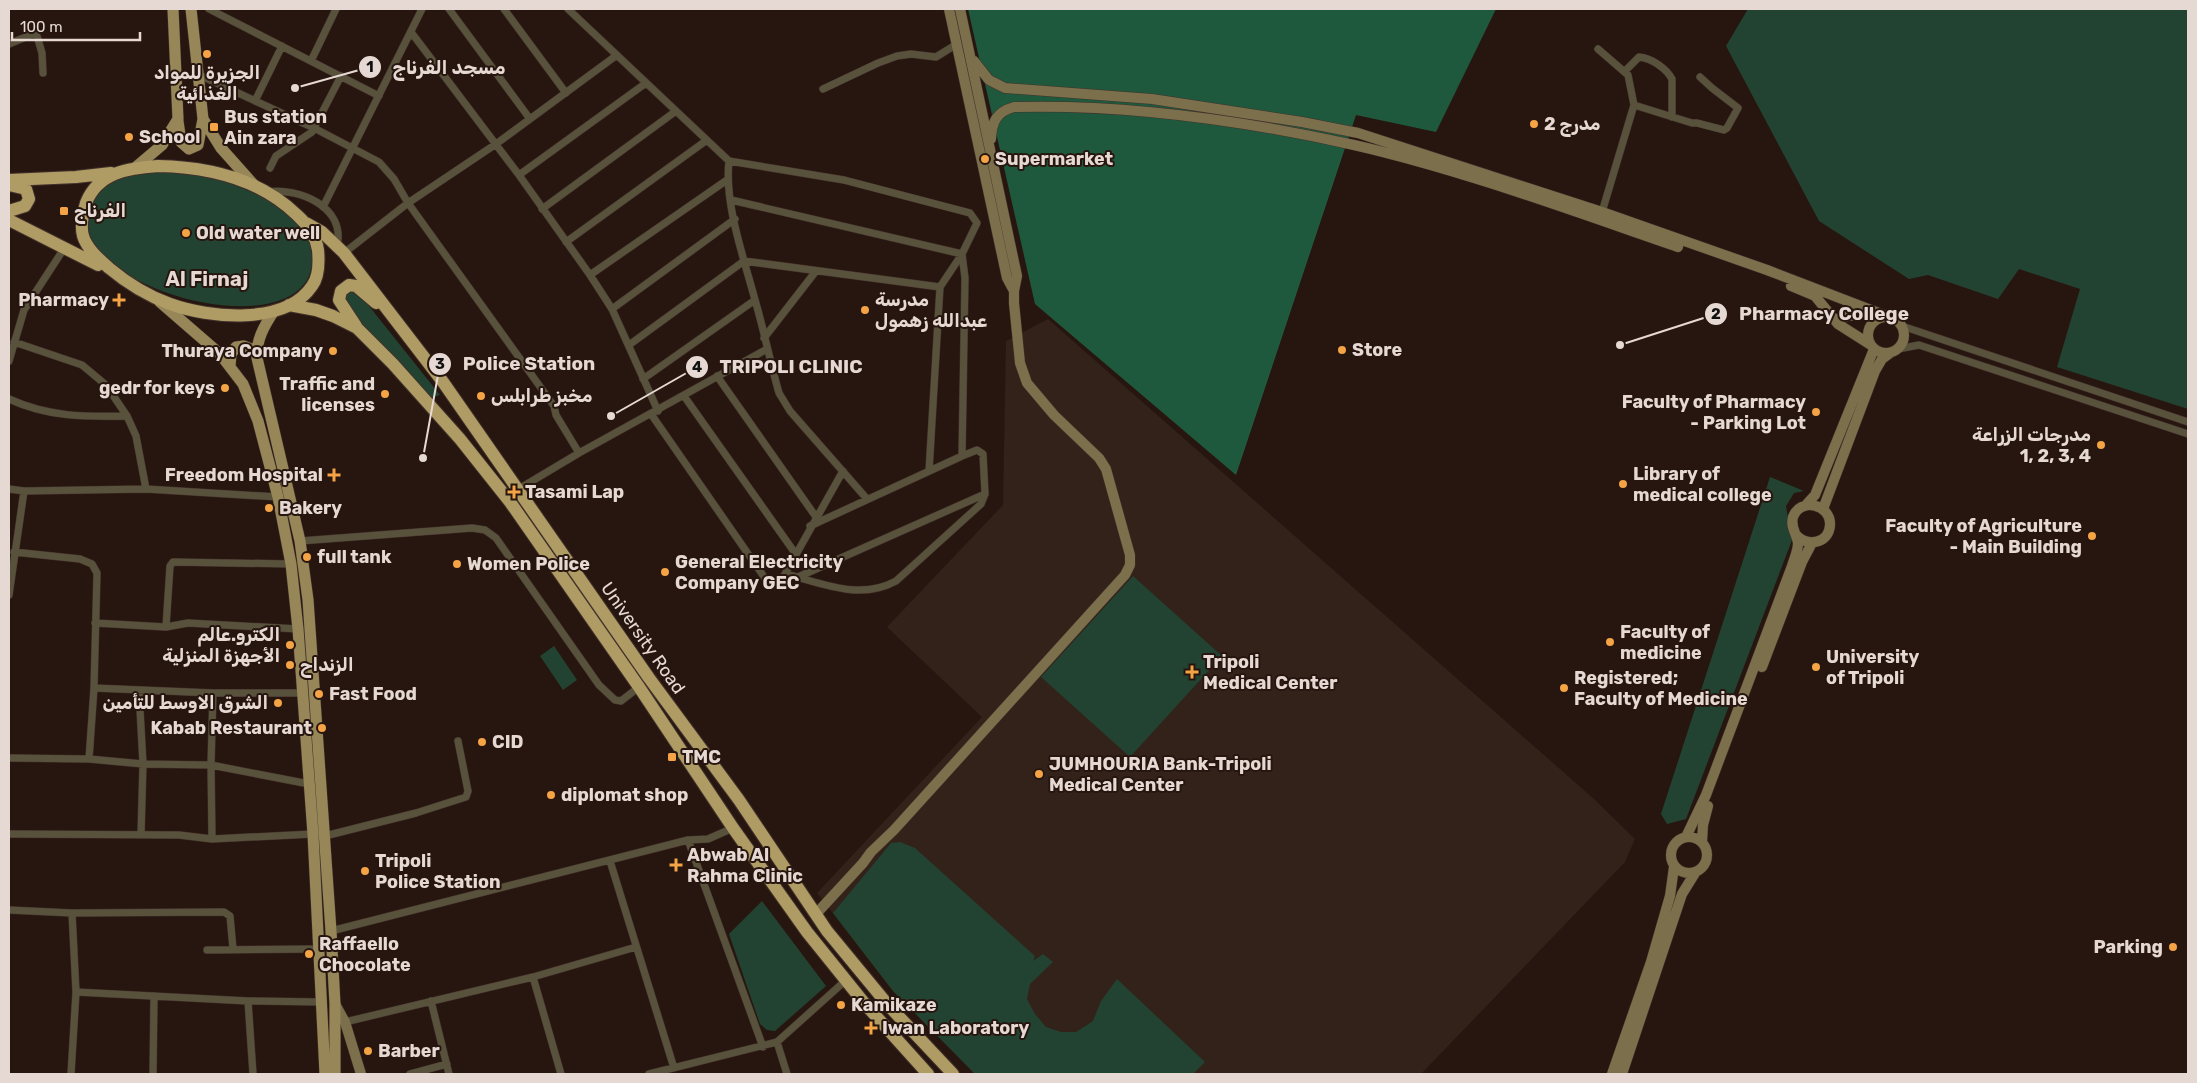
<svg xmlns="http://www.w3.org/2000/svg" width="2197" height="1083" font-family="Rubik,Vazirmatn,sans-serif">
	<rect width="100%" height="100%" fill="#27160f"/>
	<path fill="#322219" d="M1048,319L1594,799L1635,839L1625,862L1421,1074H975L893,991L817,893L982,717L887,627L1003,505L1006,341Z"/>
	<path fill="#234332" d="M1748,9H2188V409L2057,367L2080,289L2019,269L1998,299L1928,275L1909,279L1819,221L1726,46Z
		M142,172C162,172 183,172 203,176C232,181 296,207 308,236C310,239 310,244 311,247C313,259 312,274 305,283C261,343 51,276 93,202C105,181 119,177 142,172Z
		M350,289L361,296L440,395L430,398L381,348L343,304V291Z
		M1770,477L1804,491L1794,493L1786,506L1792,540L1686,819L1667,824L1661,814Z
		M1133,576L1222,656L1130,757L1041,677Z
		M554,646L577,680L563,690L540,656Z
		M900,842L915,848L1035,956L1033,961L1043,954L1053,962L1030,984L1027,999L1035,1014L1046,1027L1061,1032H1076L1093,1021L1101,1001L1117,979L1205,1062L1193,1074H975L893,991L833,913L891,843Z
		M762,901L826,986L775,1031L767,1030L760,1024L729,934Z"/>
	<path fill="#1f593d" d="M968,9H1496L1436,132L1356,115L1236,475L1035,304Z"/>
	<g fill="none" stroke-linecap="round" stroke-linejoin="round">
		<g stroke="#42312b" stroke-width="8">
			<path id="street" d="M209,9L379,96
				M449,9L530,119
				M504,9L566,93
				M568,9L729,161L844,180L970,213L977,223L962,254L940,287L929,471
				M411,32L519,175L590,275L612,309L658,411
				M9,44L33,34L37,36L42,53L43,73
				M1598,49L1628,75L1634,105L1602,212
				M311,61L336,9
				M1625,71L1639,57C1651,58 1666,68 1672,79V117
				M197,74L314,128L379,162L394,179L408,203L554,406L556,415L579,453
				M823,89L878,63L897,56L911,54L936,57L957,44
				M255,101L282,46
				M1634,105L1692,123H1697L1724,130L1727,128L1738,108L1712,88L1700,77
				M729,161C724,204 744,258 755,300C764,330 770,362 779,393L790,411L867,499
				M270,168L276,156L312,132L341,76
				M519,175L646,83
				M267,192C299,187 346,207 337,246
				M731,200L962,254L965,278L962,456
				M323,207L422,9
				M542,209L676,111
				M566,242L707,140
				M344,253L408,203L496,144L617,55
				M590,275L727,180
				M612,309L735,219
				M1902,326L2188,422
				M764,338L816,271
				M14,342L82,365L106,385L127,416L136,436L146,489
				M629,345L744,261L940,287
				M1898,349L1919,345L2188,434
				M9,361L24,310L65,247
				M717,376L816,517
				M643,379L755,300
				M684,396L795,553
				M9,399C48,417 85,417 127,416
				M651,414L769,584L777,585L785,574L843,471
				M9,489L24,491L146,489L278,497
				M517,490L579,453L767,349
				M300,541L472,528L485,530L496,538L599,685L615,700L621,701L639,687
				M14,552L80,559L92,564L97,573L94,688L89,759
				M785,574C822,583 860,601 896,581L981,504L985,494L983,454L977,450L962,456L810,526
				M798,577L985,494
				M9,595L24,491
				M95,623L166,627L188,623L298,629
				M166,627L170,566L173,562L291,564
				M94,688L213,693H302
				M139,691L143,764L141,834
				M9,758L89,759L143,764L211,765L309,784
				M9,834L179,835L212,839L313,834
				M325,836L416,813L466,797L468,791L458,741
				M212,839L211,765L213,693
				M688,840L763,1047
				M610,861L674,1068
				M9,910L72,913L224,912L230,916L233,949
				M72,913L76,992
				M331,931L688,840L708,839L733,828
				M207,950L319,949
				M533,977L561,1074
				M431,1001L449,1074
				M345,1022L533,977L636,947
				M777,1042L787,1074
				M71,1074L76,992L248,1001
				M153,1074L154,996
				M253,1074L248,1001L322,1002
				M410,1074L447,1064
				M649,1074L777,1042L845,981"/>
		</g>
		<g stroke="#42312b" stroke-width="11">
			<path id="secondary" d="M949,9L1007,278L1014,291
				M974,61L989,80L1005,88L1152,99L1302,122L1358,133L1602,212L1767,270L1889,317
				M991,139C992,122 996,112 1014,107C1129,104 1242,120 1354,145C1463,170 1573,211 1678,247
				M1791,286L1815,296L1838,324L1871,345
				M1868 335a18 18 0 1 1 36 0a18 18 0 1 1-36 0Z
				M1835,320L1848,316L1873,312
				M1805,506L1815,495L1874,349
				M1823,509L1875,371L1882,359L1890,353
				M1762,667L1802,562L1812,543
				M1671 855a18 18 0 1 1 36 0a18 18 0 1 1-36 0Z
				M1686,837L1706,795L1792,566C1794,559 1798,551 1798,543C1797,534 1790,528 1793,517C1800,497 1831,504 1830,525C1829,544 1807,547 1796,535
				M1702,842L1703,825L1708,806
				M816,914L863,863L871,852L894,830L1125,575L1130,565V555L1106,469L1099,458L1054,415L1027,383L1020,363L1014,303V291L1017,276L960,9
				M335,1004L345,1022L361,1074
				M1612,1074L1651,962L1670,896L1674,867
				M1622,1074L1682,894L1695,873"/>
		</g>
		<g stroke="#42312b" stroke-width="12">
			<path id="primary" d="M191,9L203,119L221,148L254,185
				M178,121L181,142L189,149L198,145L203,119
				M136,167L162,145L178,119L173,9
				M160,302L220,354L243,384L258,421L278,497L291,564L298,629L313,834L325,1074
				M274,311C264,326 256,340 257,358L300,541L308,600L331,931L335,1004V1074
				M230,366L231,354L236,347L244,346L256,351"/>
		</g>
		<g stroke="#42312b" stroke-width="14">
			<path id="highway" d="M158,166C208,167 260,179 297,215C307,224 316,236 318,250C319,261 319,277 312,286C285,326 209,318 170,304C148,296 127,283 109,268C99,259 87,249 83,236C80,225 83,213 86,203C98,172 129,168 158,166Z
				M9,180L76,177L111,173
				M9,185L26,189L29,199L25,206L9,211
				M9,220L98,265
				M306,223L322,232L344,253L443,382L649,678L739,800L827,931L888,1005L953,1074
				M289,305L316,310L333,316L357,328L393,364L460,439L510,502L639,687L733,828L807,932L865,1004L928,1074
				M356,326L339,300L341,291L349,285L356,286L376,303"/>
		</g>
		<use href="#street" stroke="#58513b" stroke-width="7"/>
		<use href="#secondary" stroke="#7b6f4c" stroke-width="10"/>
		<use href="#primary" stroke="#968658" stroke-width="11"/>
		<use href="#highway" stroke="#af9b64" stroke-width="12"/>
	</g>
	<g fill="#f4a345" stroke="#27160f" stroke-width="2">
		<circle cx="207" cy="54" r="5"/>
		<circle cx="1534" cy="124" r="5"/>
		<rect x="209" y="122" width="10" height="10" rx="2.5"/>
		<circle cx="129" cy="137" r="5"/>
		<circle cx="985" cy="159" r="5"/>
		<rect x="59" y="206" width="10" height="10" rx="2.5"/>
		<circle cx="186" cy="233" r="5"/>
		<path d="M116.5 292.5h5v5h5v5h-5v5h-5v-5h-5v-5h5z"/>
		<circle cx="865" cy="310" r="5"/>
		<circle cx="1342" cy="350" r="5"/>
		<circle cx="333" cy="351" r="5"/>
		<circle cx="225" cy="388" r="5"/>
		<circle cx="385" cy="394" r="5"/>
		<circle cx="481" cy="396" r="5"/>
		<circle cx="1816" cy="412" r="5"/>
		<circle cx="2101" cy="445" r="5"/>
		<path d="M331.5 467.5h5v5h5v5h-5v5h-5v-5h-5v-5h5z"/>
		<circle cx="1623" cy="484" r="5"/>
		<path d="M511.5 484.5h5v5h5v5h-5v5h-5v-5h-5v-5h5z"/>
		<circle cx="269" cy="508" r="5"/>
		<circle cx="2092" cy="536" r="5"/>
		<circle cx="307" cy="557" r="5"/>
		<circle cx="457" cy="564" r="5"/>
		<circle cx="665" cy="572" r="5"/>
		<circle cx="1610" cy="642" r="5"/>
		<circle cx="290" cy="645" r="5"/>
		<circle cx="290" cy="665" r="5"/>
		<circle cx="1816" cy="667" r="5"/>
		<path d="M1189.5 664.5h5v5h5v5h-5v5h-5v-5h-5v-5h5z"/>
		<circle cx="1564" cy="688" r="5"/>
		<circle cx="319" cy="694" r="5"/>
		<circle cx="278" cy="703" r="5"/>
		<circle cx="322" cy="728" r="5"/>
		<circle cx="482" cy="742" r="5"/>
		<rect x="667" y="752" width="10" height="10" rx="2.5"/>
		<circle cx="1039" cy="774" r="5"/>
		<circle cx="551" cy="795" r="5"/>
		<path d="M673.5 857.5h5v5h5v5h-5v5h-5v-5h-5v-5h5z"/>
		<circle cx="365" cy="871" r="5"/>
		<circle cx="2173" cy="947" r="5"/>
		<circle cx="309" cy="954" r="5"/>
		<circle cx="841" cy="1005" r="5"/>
		<path d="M868.5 1020.5h5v5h5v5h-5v5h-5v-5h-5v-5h5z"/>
		<circle cx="368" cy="1051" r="5"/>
	</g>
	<g text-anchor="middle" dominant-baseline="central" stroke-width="4" stroke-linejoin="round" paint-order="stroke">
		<g font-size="18" font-weight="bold" fill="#e6d9d4" stroke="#27160f" text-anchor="start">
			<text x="207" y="73" text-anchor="middle">الجزيرة للمواد<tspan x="207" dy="21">الغذائية</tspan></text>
			<text x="224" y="117">Bus station<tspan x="224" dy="21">Ain zara</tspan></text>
			<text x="1544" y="124">مدرج 2</text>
			<text x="139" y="137">School</text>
			<text x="995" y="159">Supermarket</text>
			<text x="74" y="211">الفرناج</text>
			<text x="196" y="233">Old water well</text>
			<text x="109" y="300" text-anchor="end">Pharmacy</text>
			<text x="875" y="300">مدرسة<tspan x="875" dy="21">عبدالله زهمول</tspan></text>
			<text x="1352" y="350">Store</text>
			<text x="323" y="351" text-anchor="end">Thuraya Company</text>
			<text x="375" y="384" text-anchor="end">Traffic and<tspan x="375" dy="21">licenses</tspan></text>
			<text x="215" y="388" text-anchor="end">gedr for keys</text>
			<text x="491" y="396">مخبز طرابلس</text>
			<text x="1806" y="402" text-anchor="end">Faculty of Pharmacy<tspan x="1806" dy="21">- Parking Lot</tspan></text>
			<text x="2091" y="435" text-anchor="end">مدرجات الزراعة<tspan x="2091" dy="21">1, 2, 3, 4</tspan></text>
			<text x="1633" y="474">Library of<tspan x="1633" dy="21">medical college</tspan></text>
			<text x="323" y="475" text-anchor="end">Freedom Hospital</text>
			<text x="525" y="492">Tasami Lap</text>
			<text x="279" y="508">Bakery</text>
			<text x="2082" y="526" text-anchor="end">Faculty of Agriculture<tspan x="2082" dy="21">- Main Building</tspan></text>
			<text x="317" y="557">full tank</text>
			<text x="675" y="562">General Electricity<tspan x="675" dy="21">Company GEC</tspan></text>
			<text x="467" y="564">Women Police</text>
			<text x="1620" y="632">Faculty of<tspan x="1620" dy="21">medicine</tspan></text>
			<text x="280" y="635" text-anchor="end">الكترو.عالم<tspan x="280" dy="21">الأجهزة المنزلية</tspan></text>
			<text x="1826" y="657">University<tspan x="1826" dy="21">of Tripoli</tspan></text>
			<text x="1203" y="662">Tripoli<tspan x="1203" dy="21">Medical Center</tspan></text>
			<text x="300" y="665">الزنداح</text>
			<text x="1574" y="678">Registered;<tspan x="1574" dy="21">Faculty of Medicine</tspan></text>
			<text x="329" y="694">Fast Food</text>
			<text x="268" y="703" text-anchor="end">الشرق الاوسط للتأمين</text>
			<text x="312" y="728" text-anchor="end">Kabab Restaurant</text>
			<text x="492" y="742">CID</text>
			<text x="682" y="757">TMC</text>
			<text x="1049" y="764">JUMHOURIA Bank-Tripoli<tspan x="1049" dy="21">Medical Center</tspan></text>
			<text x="561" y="795">diplomat shop</text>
			<text x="687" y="855">Abwab Al<tspan x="687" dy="21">Rahma Clinic</tspan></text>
			<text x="375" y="861">Tripoli<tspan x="375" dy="21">Police Station</tspan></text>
			<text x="319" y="944">Raffaello<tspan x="319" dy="21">Chocolate</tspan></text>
			<text x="2163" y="947" text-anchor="end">Parking</text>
			<text x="851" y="1005">Kamikaze</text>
			<text x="882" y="1028">Iwan Laboratory</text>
			<text x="378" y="1051">Barber</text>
		</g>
		<g font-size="18" fill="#e6d9d4" stroke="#27160f">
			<text transform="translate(643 638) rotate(55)">University Road</text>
		</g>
		<g font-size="20" font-weight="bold" fill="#e6d9d4" stroke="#27160f">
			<text x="207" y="279">Al Firnaj</text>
		</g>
	</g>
	<path fill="none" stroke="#e6d9d4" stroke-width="2" d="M295 88L370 67M1620 345L1716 314M423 458L440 364M611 416L697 367"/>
	<g fill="#e6d9d4" stroke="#27160f" stroke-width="2">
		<circle cx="295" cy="88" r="5"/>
		<circle cx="1620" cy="345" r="5"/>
		<circle cx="423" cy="458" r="5"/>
		<circle cx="611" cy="416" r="5"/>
		<circle cx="370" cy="67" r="12"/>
		<circle cx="1716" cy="314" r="12"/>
		<circle cx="440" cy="364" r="12"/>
		<circle cx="697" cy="367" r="12"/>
	</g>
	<g font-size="15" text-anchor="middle" font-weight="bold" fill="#111">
		<text x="370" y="72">1</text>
		<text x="1716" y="319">2</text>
		<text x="440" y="369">3</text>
		<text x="697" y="372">4</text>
	</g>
	<g font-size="19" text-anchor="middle" font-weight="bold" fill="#e6d9d4" stroke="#27160f" stroke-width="4" stroke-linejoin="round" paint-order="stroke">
		<text x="449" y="74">مسجد الفرناج</text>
		<text x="1824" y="320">Pharmacy College</text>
		<text x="529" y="370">Police Station</text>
		<text x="791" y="373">TRIPOLI CLINIC</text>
	</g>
	<rect width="2197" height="1083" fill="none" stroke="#e6d9d4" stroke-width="20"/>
	<path d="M12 32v8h128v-8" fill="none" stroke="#e6d9d4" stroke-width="2.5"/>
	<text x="20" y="32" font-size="15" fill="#e6d9d4" stroke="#27160f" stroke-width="4" paint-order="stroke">100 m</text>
</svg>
